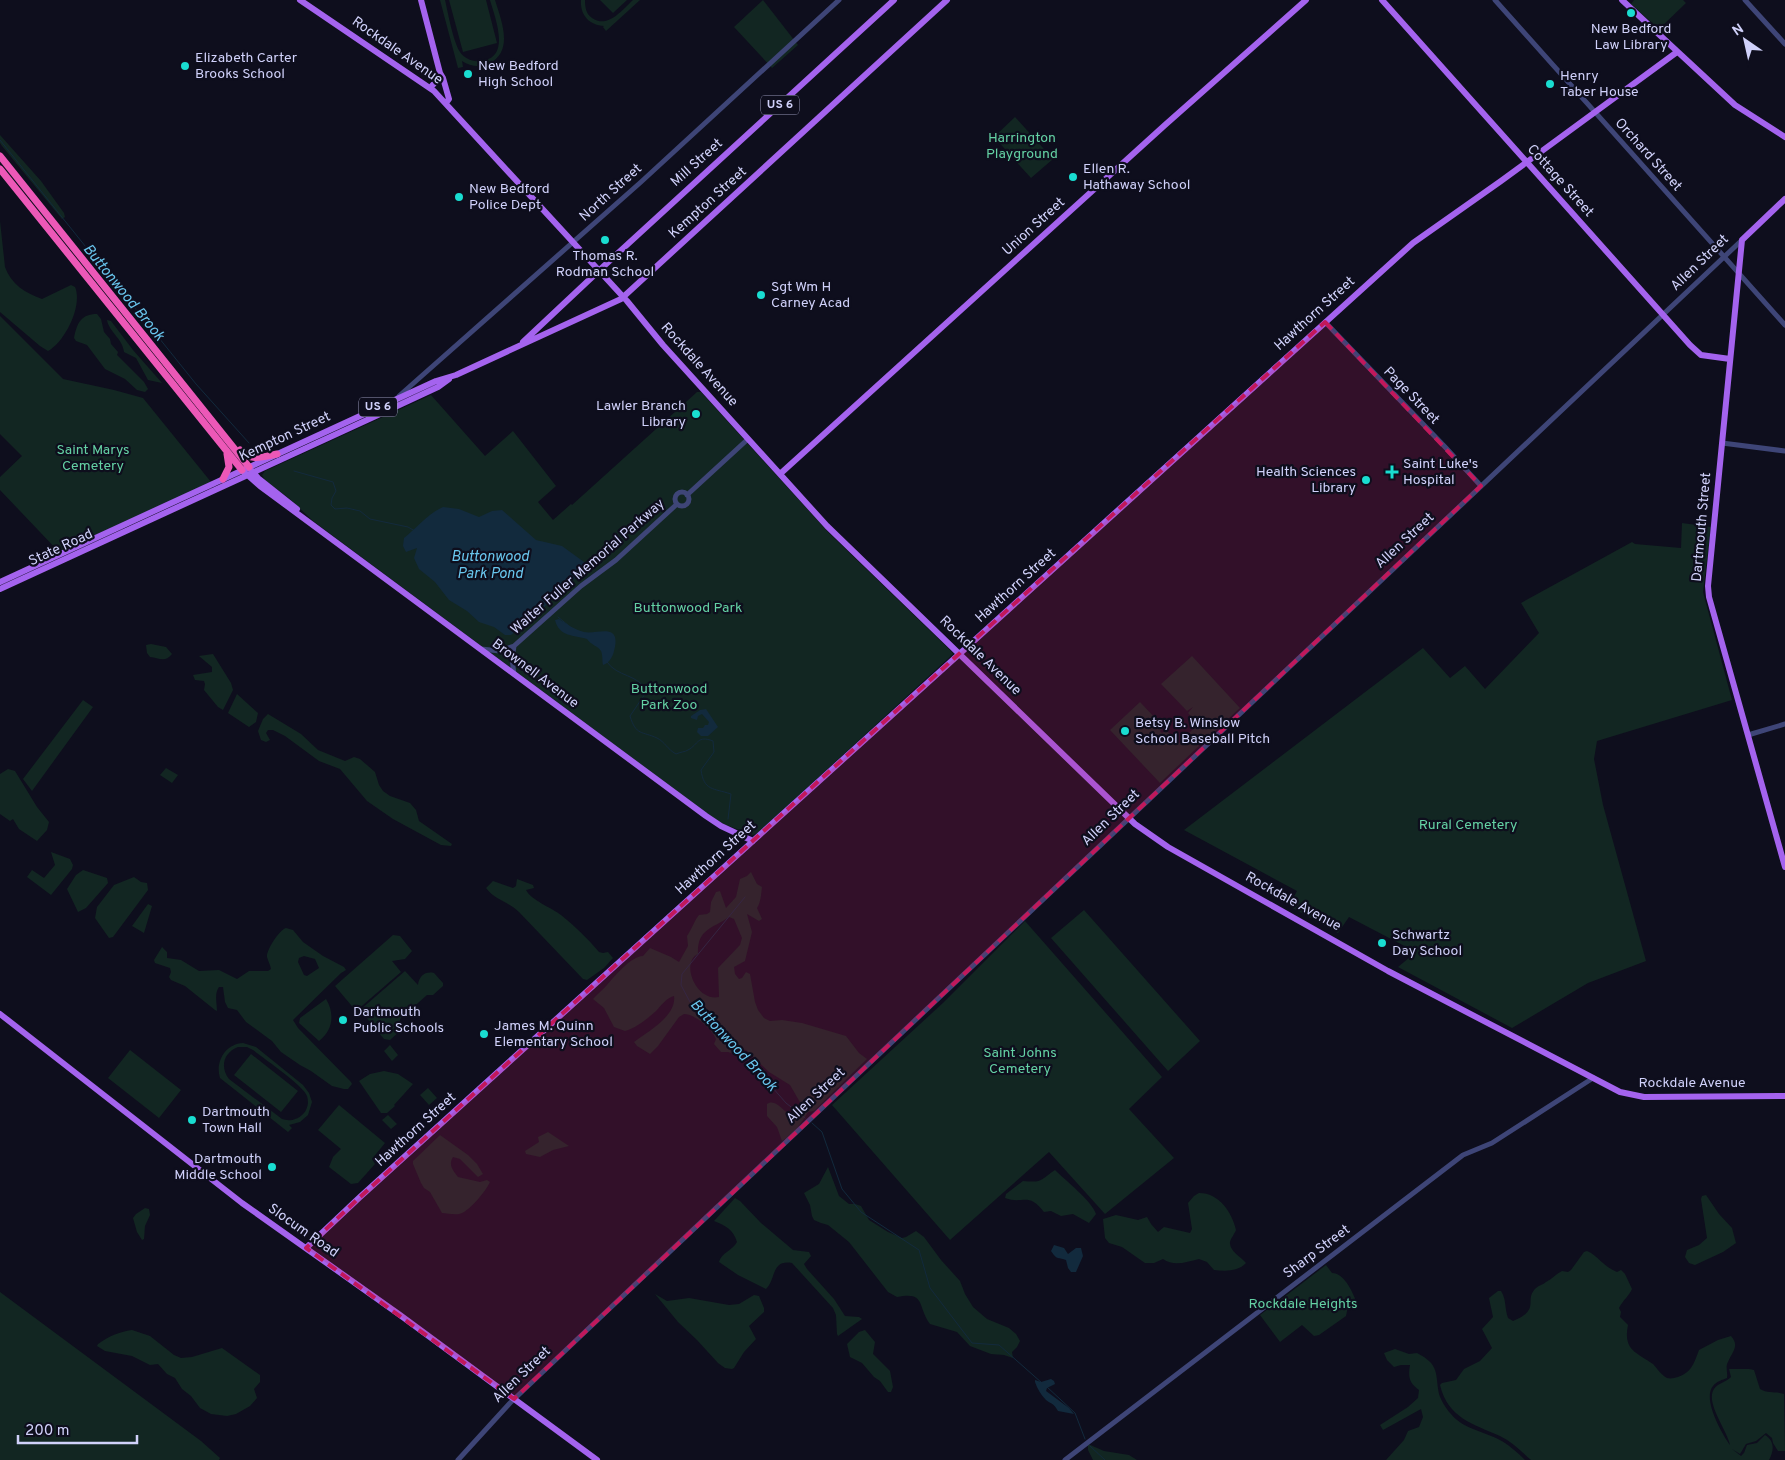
<svg xmlns="http://www.w3.org/2000/svg" width="1785" height="1460" font-family="Overpass,sans-serif">
	<rect width="100%" height="100%" fill="#0e0e1d"/>
	<path fill="#122622" fill-rule="evenodd" d="M440,0H445C448,13 453,41 460,52C464,58 472,62 480,61C512,59 495,18 490,0H495C501,20 515,52 488,64C479,68 470,66 462,61L463,67L458,68Z
		M449,0H486L497,43L463,52Z
		M581,0H585C585,7 586,14 592,18C608,29 622,10 633,0H640L606,31L603,27L604,26C589,25 580,15 581,0Z
		M600,0H627L613,13Z
		M763,0L798,45L772,68L734,27Z
		M1634,0H1683L1686,3L1659,29L1631,4Z
		M1015,117L1053,159L1031,178L994,137Z
		M0,135L41,181L64,213L65,217L62,219L2,146L0,143Z
		M0,221L5,267C11,284 25,293 42,299L71,285L75,287C83,305 65,342 48,351L40,346L0,312Z
		M97,314L101,319L104,332L110,339L111,344L118,352L117,355L144,382L148,389L145,392L137,390L125,379L105,369L87,345L76,341L74,338C77,323 81,314 97,314Z
		M0,316L63,379L114,390L143,398L211,482L59,552L0,490V477L22,456L0,434Z
		M107,320L111,321L133,350L162,383L148,380L136,358L124,352C123,339 109,332 107,320Z
		M697,392H701L829,533L951,651L953,654L759,832L753,835L726,825L713,818L313,521L290,499L265,480L262,475L265,471L431,395L485,456L513,431L556,486L538,502L553,520L571,504L572,505Z
		M1682,523L1711,527L1703,592L1732,700L1597,741L1594,759L1603,805L1646,961L1588,983L1512,1028L1398,967L1416,952L1349,917L1338,933L1289,906L1297,891L1184,830L1423,648L1450,678L1465,666L1485,689L1539,633L1521,603L1632,542L1635,544L1681,548Z
		M151,644L166,647L172,654C165,663 159,658 150,657L147,653L146,645Z
		M213,654L231,683L233,690L223,710L218,707L204,690L205,684L204,681L195,680L193,675L212,672V667L199,656Z
		M1192,656L1240,708L1200,745L1189,733L1198,724L1188,713L1193,707L1187,711L1161,684Z
		M237,694L258,713L256,722L249,727L228,713Z
		M83,700L93,707L32,791L23,779Z
		M1140,702L1157,720L1162,729L1160,731L1162,733L1166,730L1179,743L1188,734L1199,746L1160,783L1110,730Z
		M268,714L301,734L318,750L345,761L354,757L360,759L375,772L379,785L383,791L390,796L410,803L416,810L419,821L452,844L451,846L441,845L393,819L367,801L340,769L319,761L285,736L273,730H268L266,733L270,740L266,742L261,740L258,731L263,719Z
		M166,768L178,775L172,783L160,775Z
		M8,769L15,771L37,807L49,822L47,830L37,841L19,829L13,819L10,821L0,814V774Z
		M51,852L70,859L73,865L72,869L51,895L27,877L32,870L44,878L55,865Z
		M83,870L107,878L108,883L86,908L78,912L67,889L76,875Z
		M751,872L757,884L762,887C761,894 761,902 757,908L762,919L759,921L747,914L752,932L745,961L734,967L735,974L739,979L742,978L746,972L750,974L755,1002L758,1010L764,1018L770,1021L782,1020L802,1023L846,1036L859,1053L867,1059L817,1108L814,1111L808,1112C803,1122 792,1135 782,1141L777,1127L767,1116V1104C776,1098 782,1111 790,1114L799,1107L801,1104L790,1085L769,1072L746,1050L742,1049L734,1054L728,1052H721L714,1044L716,1039C712,1029 695,1014 684,1014L679,1017L658,1046L650,1054L637,1046L634,1042C647,1032 677,1016 674,996C666,998 661,1006 656,1011C647,1019 636,1028 625,1031L614,1027L604,1008L593,999C597,994 603,990 607,985C614,977 631,956 643,956L650,948L671,957L679,962L688,946L687,936C692,929 694,921 699,915L707,914L710,912L711,902L716,892L720,891L726,908L736,897L740,879L747,876ZM729,917L734,919L742,938L740,945L718,968L719,997C696,1002 680,962 698,954C697,929 712,929 729,917Z
		M134,877L141,882L147,883L148,890L113,937L109,938L95,918L97,907L114,885Z
		M517,879L533,885L534,888L526,890C531,900 552,908 561,915C575,926 587,938 599,952L603,953L608,952L613,958L604,968L587,980L583,979L519,912C509,902 495,900 486,888L493,881L513,888L516,886Z
		M148,904L152,906L144,933L132,926Z
		M1084,910L1200,1041L1168,1071L1051,938Z
		M1025,921L1162,1077L1129,1109L1174,1158L1105,1214L1049,1152L950,1240L832,1105L944,1002Z
		M286,928L293,930L303,942L323,956L344,967L346,970L341,973L293,1020L298,1028L351,1082L352,1084L348,1089H344L332,1086L311,1071L300,1065L281,1052L272,1041L246,1022L237,1010L228,1008L225,1002L223,987H219C214,994 217,1003 217,1011L215,1010L185,986L171,980L169,977L171,972L170,968L155,963L154,960L162,947L167,952V958L181,960L199,971L219,970L237,979L249,971H268L271,969C270,964 268,961 267,957C266,951 279,930 286,928ZM304,956L315,959L319,968L307,976L304,975L298,962L299,958Z
		M393,935L400,936L412,951L405,959L392,961L401,972L356,1011L335,986Z
		M405,971L418,985C419,976 425,971 434,973L443,983V986L433,995H427L400,1019V1031L390,1040L384,1039L360,1010Z
		M326,999C335,1014 333,1030 319,1041L299,1023L300,1018Z
		M243,1043L256,1047L303,1085L309,1093L312,1102L308,1115L300,1122L289,1125L292,1128L288,1132L220,1078C215,1062 225,1044 243,1043ZM238,1047H247L253,1050C264,1059 303,1085 307,1096C312,1112 296,1124 282,1119L229,1079C220,1067 223,1053 238,1047Z
		M390,1045L398,1055L392,1061L384,1051Z
		M130,1050L181,1090L159,1118L108,1078Z
		M251,1054L298,1091L281,1112L234,1075Z
		M384,1071L398,1074L413,1084L394,1105L395,1106L387,1113H381L359,1081L370,1074Z
		M428,1088L437,1098L429,1105L420,1095Z
		M339,1105L385,1143L372,1159L375,1164L358,1183L351,1184L329,1167L333,1157L341,1149L318,1130Z
		M388,1115L397,1124L391,1129L382,1120Z
		M548,1132L569,1146L553,1150L540,1157L526,1154L525,1151L539,1142L538,1137Z
		M440,1135L468,1155L477,1164L483,1174L478,1177L460,1159L453,1157C448,1165 453,1170 458,1177L480,1182L487,1180L490,1182C486,1191 468,1213 459,1214C453,1215 447,1213 442,1213L430,1192L424,1188L421,1183L413,1164V1161Z
		M828,1167L839,1196L849,1204H855L861,1206L869,1220L888,1232L902,1238L906,1237L916,1231L924,1237L941,1260L960,1281L965,1294L973,1307L987,1319L1009,1328L1016,1334L1020,1341L1017,1347L1012,1352L1013,1358L1004,1355L991,1354L970,1346L957,1332L930,1324C917,1306 926,1291 897,1297L888,1292L849,1242L828,1225L821,1223L814,1220L812,1216L810,1205L804,1193L819,1184Z
		M1055,1170C1065,1180 1092,1201 1096,1214L1089,1223L1073,1214L1061,1216L1051,1211L1044,1212C1028,1191 1023,1205 1005,1198L1006,1194L1023,1181C1043,1183 1040,1180 1055,1170Z
		M1199,1193C1219,1193 1232,1212 1236,1230C1235,1233 1231,1238 1230,1242C1229,1251 1241,1257 1246,1263C1238,1272 1225,1271 1214,1270L1207,1262L1199,1259C1186,1262 1174,1267 1163,1259L1154,1263H1145L1122,1247L1109,1243L1105,1238L1103,1219L1116,1215L1138,1220L1147,1217L1151,1224L1158,1232L1164,1227L1190,1233L1192,1229L1188,1203L1194,1196Z
		M1706,1195L1719,1214L1732,1228L1736,1243L1723,1252L1695,1265L1689,1263L1685,1257L1687,1250L1699,1245L1707,1238L1701,1199L1702,1196Z
		M735,1198L740,1201L761,1223L793,1250L809,1252L811,1256L804,1264L807,1269L834,1299L845,1316L859,1317L862,1319L838,1336L837,1334L836,1315L833,1308L792,1263C771,1259 776,1280 766,1289L738,1275L719,1262C721,1253 733,1250 737,1242C733,1229 726,1226 714,1221Z
		M145,1208L149,1209L150,1215L145,1226L144,1239L142,1240L137,1232L133,1218L136,1214Z
		M1587,1251C1597,1255 1604,1267 1617,1272L1621,1270L1625,1274L1632,1289C1629,1296 1623,1300 1619,1308L1621,1312L1620,1317L1628,1325C1623,1350 1636,1352 1653,1364C1657,1368 1661,1375 1667,1378C1671,1379 1674,1378 1678,1377C1692,1372 1694,1363 1699,1350L1718,1340L1731,1336C1740,1346 1732,1352 1728,1362C1725,1367 1728,1373 1727,1378C1722,1380 1717,1381 1713,1386C1702,1399 1722,1434 1730,1445C1727,1430 1705,1403 1714,1389C1718,1383 1726,1382 1731,1377L1729,1369H1749L1754,1370L1760,1389C1768,1394 1776,1391 1784,1394L1785,1451H1778L1773,1443L1772,1438L1766,1433L1756,1441L1746,1444L1740,1454L1732,1449L1741,1456L1744,1453L1747,1445L1757,1443L1765,1435C1775,1441 1774,1451 1769,1460H1531C1521,1451 1512,1442 1500,1436C1473,1424 1448,1418 1440,1385L1442,1383L1456,1380L1464,1369L1480,1361L1492,1348L1482,1329L1493,1317L1489,1298L1498,1291H1501C1507,1301 1504,1307 1508,1318L1513,1321C1542,1309 1523,1300 1536,1288C1539,1285 1543,1285 1546,1282C1552,1279 1556,1274 1562,1271L1568,1272L1571,1270L1584,1252Z
		M1326,1265L1332,1273C1344,1273 1352,1291 1356,1301L1348,1306L1346,1316L1319,1335L1314,1336L1302,1325L1280,1342L1260,1315L1272,1306L1273,1304H1275Z
		M0,1292L201,1441L220,1458L219,1460H0Z
		M655,1294L667,1301L689,1298L729,1305L739,1304L754,1295L759,1296L764,1308V1312L749,1326L756,1339L744,1352L734,1368L732,1369L725,1368L718,1363L697,1340L678,1322Z
		M132,1330L150,1336L174,1355L181,1358L192,1357L222,1348L260,1375V1382L254,1389L257,1398L250,1406L236,1414L227,1416L211,1414L200,1408L191,1396L182,1389L175,1378L167,1374L158,1364L150,1365L132,1356L105,1351L97,1346L98,1344C109,1336 119,1332 132,1330Z
		M865,1330L875,1342L873,1354L890,1371L893,1387L891,1392H888L880,1381L874,1377L862,1363L850,1357L847,1344L859,1332Z
		M1395,1349L1409,1354L1417,1353C1440,1365 1435,1373 1439,1394C1441,1400 1446,1409 1451,1414C1462,1428 1482,1431 1498,1439C1508,1444 1517,1452 1525,1460H1386L1404,1440L1408,1431L1419,1427L1423,1417L1421,1409L1383,1430L1380,1425L1408,1407L1418,1398L1419,1390C1409,1383 1408,1377 1410,1365H1401L1394,1367L1387,1360L1384,1353Z
		M1088,1444L1104,1451L1129,1455L1137,1460H1093L1088,1450Z"/>
	<path fill="#122a3d" d="M443,507L459,509L479,517L492,511L502,510L536,540L562,546L584,562L586,568L525,625L511,635H505L494,627L479,622L467,611L449,600L435,582L419,569L414,558L417,548L406,552L403,546L404,538C417,528 427,514 443,507Z
		M559,619C567,624 575,630 584,632C597,635 622,621 614,651C613,657 608,664 603,665C602,661 603,656 601,651C598,646 591,645 587,639C574,635 559,637 555,620Z
		M706,709L718,727L708,736H701L697,732L698,728H703L705,725H708L709,722L702,714L698,716L697,720L691,718V716L700,710Z
		M1054,1245L1064,1248L1068,1254L1076,1248H1081L1083,1256L1076,1272H1071L1068,1268L1066,1260C1057,1257 1057,1260 1051,1251Z
		M1051,1379L1054,1381L1055,1384L1047,1388L1046,1391L1069,1408L1074,1414L1058,1411C1053,1402 1052,1405 1046,1400C1041,1395 1037,1388 1035,1382V1380L1041,1382Z"/>
	<g fill="none" stroke-linecap="round" stroke-linejoin="round">
		<path stroke="#122a3d" stroke-width="1" d="M0,140L196,384L249,443
			M294,471L333,482L336,491L332,498L331,505L335,509L347,508L360,511L370,519L408,527L415,531
			M558,617L569,626
			M607,662C617,677 638,674 647,691L630,716C636,736 642,731 657,738C665,742 667,749 676,754C680,752 685,752 688,750C699,744 697,735 713,741L714,752L701,770C704,791 713,788 731,794L728,819
			M745,897L682,974L681,985L690,1002L736,1046L786,1103L805,1118
			M812,1123L822,1132L842,1189L861,1212L919,1250L930,1288L972,1343L999,1345L1042,1383
			M1047,1387L1075,1413L1085,1439
			M1090,1446L1105,1460"/>
		<path stroke="#3e4577" stroke-width="5" d="M1495,0L1785,325
			M1745,0L1785,44
			M1325,322L1446,448L1481,486
			M399,396L641,182L839,0
			M1722,443L1785,451
			M675 499a7 7 0 1 1 14 0a7 7 0 1 1-14 0Z
			M687,495L748,439
			M481,649L500,651L514,646L581,586L616,560L677,504
			M514,674L512,659L514,646
			M1748,735L1785,724
			M458,1460L510,1403L626,1293L1742,240
			M1065,1460L1463,1155L1492,1143L1593,1078"/>
		<path stroke="#a463ee" stroke-width="6" d="M300,0L434,91L627,301L663,345L827,526L1135,824L1168,847L1388,971L1620,1092L1644,1097L1785,1096
			M421,0L440,73L443,78L449,99L446,103
			M1382,0L1690,345L1701,355L1730,359
			M1622,0L1735,105L1785,137
			M430,88L439,78L440,73
			M1785,199L1742,240L1708,586L1709,597L1785,867
			M523,342L605,265L894,0
			M242,470L260,486L706,816L721,826L753,841
			M251,470L258,478L297,509
			M780,474L1165,125L1306,0
			M0,582L436,381L456,375L621,299L947,0
			M0,589L380,414L438,387L449,379
			M0,1014L242,1203L400,1315L597,1460
			M306,1248L360,1197L1413,243L1501,181L1677,52"/>
		<path stroke="#ec58b7" stroke-width="7" d="M0,156L249,467
			M0,169L242,470
			M240,450C251,462 263,457 277,454
			M223,479L229,467L227,454"/>
	</g>
	<path fill="#c2185b" fill-opacity="0.2" stroke="#c2185b" stroke-width="4" stroke-dasharray="10 6" stroke-linejoin="round" d="M1325,322L1481,486L514,1399L306,1248L360,1197Z"/>
	<g fill="#19ddd1" stroke="#0e0e1d" stroke-width="2">
		<circle cx="1631" cy="13" r="5"/>
		<circle cx="185" cy="66" r="5"/>
		<circle cx="468" cy="74" r="5"/>
		<circle cx="1550" cy="84" r="5"/>
		<circle cx="1073" cy="177" r="5"/>
		<circle cx="459" cy="197" r="5"/>
		<circle cx="605" cy="240" r="5"/>
		<circle cx="761" cy="295" r="5"/>
		<circle cx="696" cy="414" r="5"/>
		<path d="M1389.5 464.5h5v5h5v5h-5v5h-5v-5h-5v-5h5z"/>
		<circle cx="1366" cy="480" r="5"/>
		<circle cx="1125" cy="731" r="5"/>
		<circle cx="1382" cy="943" r="5"/>
		<circle cx="343" cy="1020" r="5"/>
		<circle cx="484" cy="1034" r="5"/>
		<circle cx="192" cy="1120" r="5"/>
		<circle cx="272" cy="1167" r="5"/>
	</g>
	<g text-anchor="middle" dominant-baseline="central" stroke-width="4.5" stroke-linejoin="round" paint-order="stroke">
		<g fill="#0e0e1d" stroke="#9696b8" stroke-width="1">
			<rect x="761" y="95.5" width="38" height="19" rx="4"/>
			<rect x="359" y="397.5" width="38" height="19" rx="4"/>
		</g>
		<g font-size="12" font-weight="bold" fill="#d0d1fa">
			<text x="780" y="105">US 6</text>
			<text x="378" y="407">US 6</text>
		</g>
		<g font-size="14" fill="#d0d1fa" stroke="#0e0e1d" text-anchor="start">
			<text x="1631" y="29" text-anchor="middle">New Bedford<tspan x="1631" dy="16">Law Library</tspan></text>
			<text x="195" y="58">Elizabeth Carter<tspan x="195" dy="16">Brooks School</tspan></text>
			<text x="478" y="66">New Bedford<tspan x="478" dy="16">High School</tspan></text>
			<text x="1560" y="76">Henry<tspan x="1560" dy="16">Taber House</tspan></text>
			<text x="1083" y="169">Ellen R.<tspan x="1083" dy="16">Hathaway School</tspan></text>
			<text x="469" y="189">New Bedford<tspan x="469" dy="16">Police Dept</tspan></text>
			<text x="605" y="256" text-anchor="middle">Thomas R.<tspan x="605" dy="16">Rodman School</tspan></text>
			<text x="771" y="287">Sgt Wm H<tspan x="771" dy="16">Carney Acad</tspan></text>
			<text x="686" y="406" text-anchor="end">Lawler Branch<tspan x="686" dy="16">Library</tspan></text>
			<text x="1403" y="464">Saint Luke's<tspan x="1403" dy="16">Hospital</tspan></text>
			<text x="1356" y="472" text-anchor="end">Health Sciences<tspan x="1356" dy="16">Library</tspan></text>
			<text x="1135" y="723">Betsy B. Winslow<tspan x="1135" dy="16">School Baseball Pitch</tspan></text>
			<text x="1392" y="935">Schwartz<tspan x="1392" dy="16">Day School</tspan></text>
			<text x="353" y="1012">Dartmouth<tspan x="353" dy="16">Public Schools</tspan></text>
			<text x="494" y="1026">James M. Quinn<tspan x="494" dy="16">Elementary School</tspan></text>
			<text x="202" y="1112">Dartmouth<tspan x="202" dy="16">Town Hall</tspan></text>
			<text x="262" y="1159" text-anchor="end">Dartmouth<tspan x="262" dy="16">Middle School</tspan></text>
		</g>
		<g font-size="14" fill="#d0d1fa" stroke="#0e0e1d">
			<text transform="translate(397 51) rotate(35)">Rockdale Avenue</text>
			<text transform="translate(1648 155) rotate(48)">Orchard Street</text>
			<text transform="translate(697 163) rotate(-42)">Mill Street</text>
			<text transform="translate(1560 181) rotate(48)">Cottage Street</text>
			<text transform="translate(611 193) rotate(-42)">North Street</text>
			<text transform="translate(708 203) rotate(-42)">Kempton Street</text>
			<text transform="translate(1034 227) rotate(-42)">Union Street</text>
			<text transform="translate(1700 263) rotate(-44)">Allen Street</text>
			<text transform="translate(1315 314) rotate(-42)">Hawthorn Street</text>
			<text transform="translate(699 365) rotate(48)">Rockdale Avenue</text>
			<text transform="translate(1411 396) rotate(46)">Page Street</text>
			<text transform="translate(285 437) rotate(-25)">Kempton Street</text>
			<text transform="translate(1702 527) rotate(-85)">Dartmouth Street</text>
			<text transform="translate(1405 541) rotate(-43)">Allen Street</text>
			<text transform="translate(61 548) rotate(-25)">State Road</text>
			<text transform="translate(588 567) rotate(-41)">Walter Fuller Memorial Parkway</text>
			<text transform="translate(1016 586) rotate(-42)">Hawthorn Street</text>
			<text transform="translate(980 656) rotate(44)">Rockdale Avenue</text>
			<text transform="translate(535 674) rotate(37)">Brownell Avenue</text>
			<text transform="translate(1111 818) rotate(-44)">Allen Street</text>
			<text transform="translate(716 858) rotate(-42)">Hawthorn Street</text>
			<text transform="translate(1293 902) rotate(29)">Rockdale Avenue</text>
			<text x="1692" y="1083">Rockdale Avenue</text>
			<text transform="translate(816 1096) rotate(-43)">Allen Street</text>
			<text transform="translate(416 1130) rotate(-42)">Hawthorn Street</text>
			<text transform="translate(303 1231) rotate(35)">Slocum Road</text>
			<text transform="translate(1317 1252) rotate(-37)">Sharp Street</text>
			<text transform="translate(522 1375) rotate(-44)">Allen Street</text>
		</g>
		<g font-size="14" fill="#64d1a4" stroke="#0e0e1d">
			<text x="1022" y="138">Harrington<tspan x="1022" dy="16">Playground</tspan></text>
			<text x="93" y="450">Saint Marys<tspan x="93" dy="16">Cemetery</tspan></text>
			<text x="688" y="608">Buttonwood Park</text>
			<text x="669" y="689">Buttonwood<tspan x="669" dy="16">Park Zoo</tspan></text>
			<text x="1468" y="825">Rural Cemetery</text>
			<text x="1020" y="1053">Saint Johns<tspan x="1020" dy="16">Cemetery</tspan></text>
			<text x="1303" y="1304">Rockdale Heights</text>
		</g>
		<g font-size="15" font-style="italic" fill="#69c6ee" stroke="#0e0e1d">
			<text transform="translate(123 293) rotate(51)">Buttonwood Brook</text>
			<text x="490" y="557">Buttonwood<tspan x="490" dy="17">Park Pond</tspan></text>
			<text transform="translate(733 1046) rotate(47)">Buttonwood Brook</text>
		</g>
	</g>
	<g transform="translate(1745 40) rotate(326)" stroke="#0e0e1d" stroke-width="4" paint-order="stroke">
	<path d="M0-4L9 19L0 12L-9 19Z" fill="#d0d1fa"/>
	<text y="-8" font-size="14" font-weight="bold" text-anchor="middle" fill="#d0d1fa">N</text>
	</g>
	<path d="M18 1435v8h119v-8" fill="none" stroke="#d0d1fa" stroke-width="2.5"/>
	<text x="25" y="1435" font-size="15" fill="#d0d1fa" stroke="#0e0e1d" stroke-width="4" paint-order="stroke">200 m</text>
</svg>
